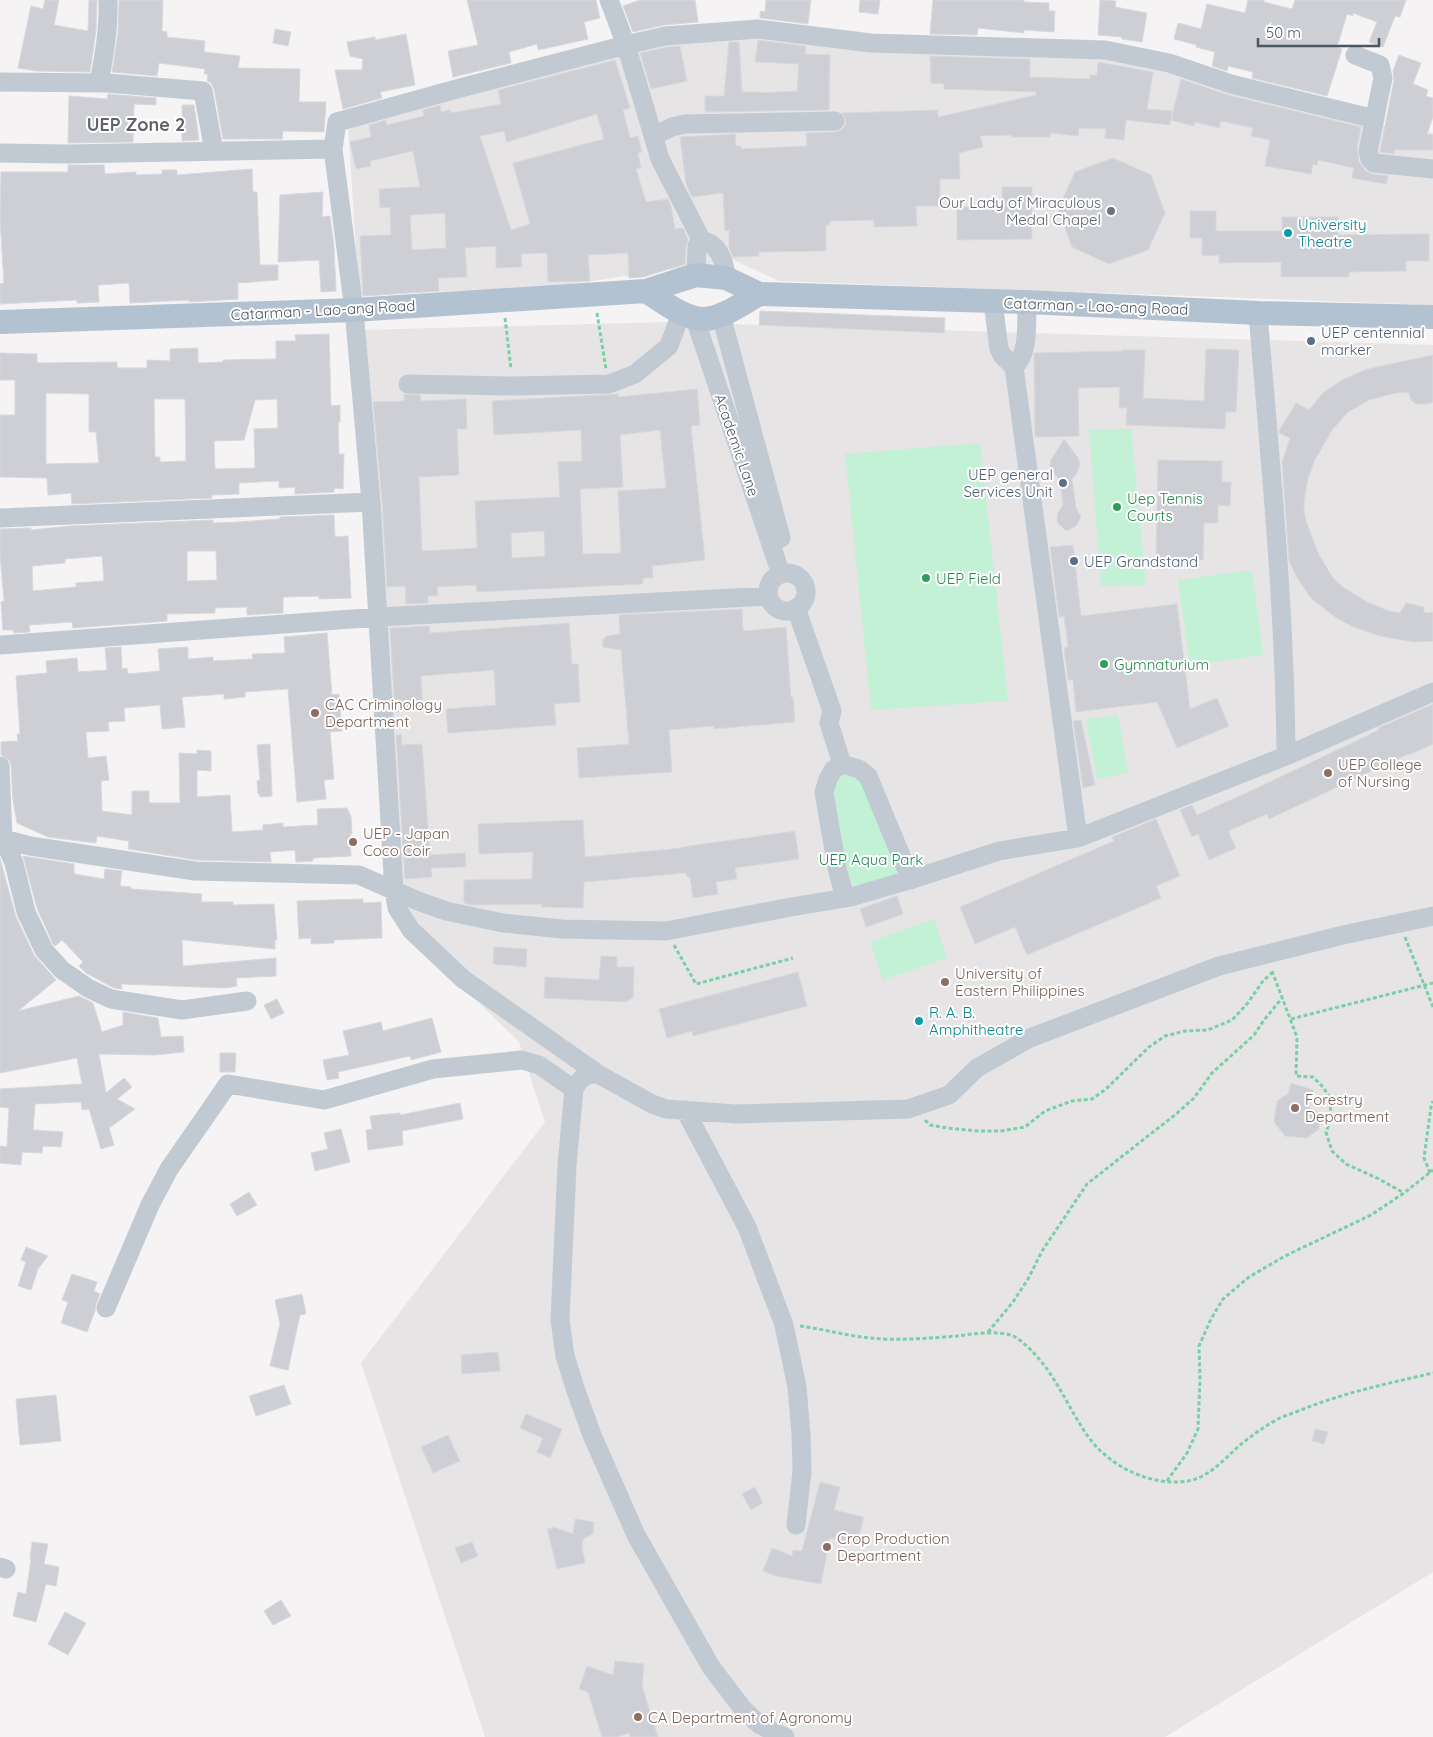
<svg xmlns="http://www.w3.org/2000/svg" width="1433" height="1737" font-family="Quicksand,sans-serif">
	<rect width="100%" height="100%" fill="#f5f3f3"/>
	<path fill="#e6e4e5" d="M757,35L1103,54L1361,121L1433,133V305L779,281L734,260L551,287L359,295L348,125L618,51Z
		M667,322L1433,345V1572L1165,1737H485L361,1363L545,1122L519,1042L395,921L362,330Z"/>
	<path fill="#c3f1d5" d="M1089,429H1131L1146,585L1101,586Z
		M980,443L1008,701L871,710L845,454Z
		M1252,570L1263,655L1190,665L1178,580Z
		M1118,715L1128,773L1097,779L1086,719Z
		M842,771L859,778L904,876L856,888C841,874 832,815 826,792Z
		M934,919L947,958L883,980L870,942Z"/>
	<path fill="#cdcfd5" stroke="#d7d9de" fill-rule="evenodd" d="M45,0H59L54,25L88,31L89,0H97L96,30L90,72L37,71L18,68L31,6L43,9Z
		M119,0H163L162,31L167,32V37L205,41L204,52L240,56L238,68L300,69L299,102H326L324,132L283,131L282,139H223L214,89L211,83L207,81L208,74H204L205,69L159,63L157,76L112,72L118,33Z
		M467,0H596L600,18L584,22L588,39L538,50L537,44L509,52L511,63L453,77L448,51L478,45Z
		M640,0H695L698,22L664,25L633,32L623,6Z
		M766,0H811L808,24L760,18V11L765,12Z
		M860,0H880L878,14L859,12Z
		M933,0H1024L1023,2L1049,3V11H1055L1054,32L1024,30V33L978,28L977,35L930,34Z
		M1100,0L1116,1L1115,7L1147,13L1142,42L1122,39V37L1098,35Z
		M1248,0H1264V2L1292,9L1295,0H1406L1400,17L1395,16L1383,47L1369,42L1377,22L1353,13V16L1347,14L1337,47L1342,49L1327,96L1252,78L1253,72L1228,66L1227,71L1212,66L1215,52L1196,47L1197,45L1174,39L1178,23L1201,29L1207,4L1245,13Z
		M275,29L291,32L288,46L273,43Z
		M406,34L415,85L380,92L382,98L343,109L335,70H362L363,59L350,56L347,42L375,37V40Z
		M758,40L806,46L805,54L830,55L829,110L705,112V96H724L729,42H739L742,92H759V93L797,91L799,64L755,62Z
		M680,46L687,81L651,89L640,53L667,47Z
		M1399,55L1421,63L1413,84L1428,90L1426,96L1433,98V117L1427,134L1433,135V150H1395L1394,154L1380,152L1394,80L1393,71Z
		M930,56L1030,59V77L1090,79V75H1097L1098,62L1153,72L1147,109L1172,111L1170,125L1126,120L1124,140L1105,138L1106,129L1079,128L1078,136L1051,133L1050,137H1011V135L980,136L983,147L959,153L960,179H940V206H916L917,226L874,227V220L830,221V225H826V251L759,252V256L733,257L729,248V230L725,231L723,193L692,197L686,184L680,137L735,134L736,146H741V149L807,146L806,133L835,132L841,130L845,126L846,121L842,113L938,110V117L1036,95V92L944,89V84L931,83Z
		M615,60L630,108L623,110L630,138L638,136L642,152L638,153L641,168L636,169L646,202L668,199L671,206L675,229L683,228L688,239L686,246L685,264L643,277L629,278L628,253L588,255L590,281L548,282L547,253L521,254L522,267L496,268V246L465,248L467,277L438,278L439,291L363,296L360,236L391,235L390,207L380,208L379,189L420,187L413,151L370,161L371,166L356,169L350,142L371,137L369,125L386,120L387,125L424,116L423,110L440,105L441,112L451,110V113L501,104L498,90ZM597,114L604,139L513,163L530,224L511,230L480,136L504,131L507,142ZM445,213L446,248L412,250L410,215Z
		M1181,79L1228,95L1361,127L1357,149L1359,162L1366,171L1372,174L1388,176L1386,184L1352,178L1354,168L1318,160L1317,165L1313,164L1311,174L1265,166L1270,140L1251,136L1253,128L1221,121L1219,128L1195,122L1194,126L1171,120Z
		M108,94L156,98V105L134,104L133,142L68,143L69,96L107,99Z
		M182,105H194L199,140L182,141Z
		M1113,158L1151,175L1165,213L1148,250L1109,264L1072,247L1058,209L1075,172Z
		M68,165H104L105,174L136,172V175L162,174V170H177V175L252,169L253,192H257L260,265H278V280L238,283V299L206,301L189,302V300L130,303L129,283L98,285L99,302L77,303V300L0,304V284L4,283L0,219L1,172H68Z
		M1002,187H1032V239L957,240V207L1002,206Z
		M323,192L322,217L330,216L334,247L336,291L321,292L319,260L278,262L280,195Z
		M1190,211H1216V231H1282V217H1338V235L1429,234V261H1406V271L1349,272V277H1281V262L1219,263V255L1202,256V238H1190Z
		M760,311L945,318L944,333L759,325Z
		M329,334L331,406L340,405V422L338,423L339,454H344L343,489L334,488V492L295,494V487L279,488V481L239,483V494L212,495V498L72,504L71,493L48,495L47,478L0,477V415H15V380H0V353L37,354V363L117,362V368H147V360L170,361V349L198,348V363L223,362V360L276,359V341H296L295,335ZM46,393L89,394V432H96L99,463L46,464ZM154,399H185L186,461L160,462V457H155ZM277,399L278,428L254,429L255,468L215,469L214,441L244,440L255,400Z
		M1206,349L1239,350L1236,412H1226L1225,429L1126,425L1127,408H1119L1120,387L1078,388L1079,436L1035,437L1034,353L1122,351V350H1145L1143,398L1204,401Z
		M1433,355V402L1427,404H1416L1412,401L1408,392L1396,393L1369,400L1348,412L1332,430L1315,460L1308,478L1304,502V511L1306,521L1319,555L1333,578L1343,587L1367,602L1389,611L1400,613L1406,603L1424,607V613L1433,612V641L1414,642L1380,636L1351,626L1335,617L1311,598L1297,578L1289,561L1282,462L1290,438L1279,433V431L1296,403L1309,410L1323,393L1342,380L1367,369Z
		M697,389L700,425L691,426L705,560L652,566L653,578H643V584L477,592L476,585L437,587L438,596H428V603L406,604L405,586L387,587L382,501L373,402L404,401V394L420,395L421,401L466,399L467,429H457L459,475L419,477L422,551L477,548L475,501L560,497L558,462L582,461L581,430L494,435L492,401L618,394V397ZM660,430L666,488L618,491L621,553L583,554L580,489L623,487L620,435ZM544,531L545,556L512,558L511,533Z
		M1064,439L1078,458L1080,464L1076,475L1072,478L1076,508L1081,517L1076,526L1066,531L1058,523L1057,518L1058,512L1063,505L1060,479L1051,472L1050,466L1051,460Z
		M1158,460L1222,461V482H1231L1230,506L1218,505V523H1204L1203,560L1156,559Z
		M334,515L335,537L348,536L351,598L319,599V596L283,597V613L247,615V607L215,608V613L167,614V621L73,628L72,622L29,625L30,632L14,633L13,630H3L1,602L4,601L0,556V529L31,528V530L70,526L213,520V523L238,522L280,519V517ZM187,551H216L217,580L187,581ZM102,556L104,581L76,583V587L33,591L32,566L65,563V559Z
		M1073,545L1081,616L1177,604L1190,709L1217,698L1229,726L1177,748L1157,702L1076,712L1073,680H1068L1064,648L1068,647L1064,616L1059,617L1050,547Z
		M742,609L743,631L786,627L791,697H793L795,722L714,729V726L669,730L672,772L579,778L577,748L629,744L621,650L603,647V640L606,636L620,634L619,615Z
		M569,623L572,664H578L580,702L554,704L556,725L448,733L446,709L496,705L494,670L421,676L423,710L395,712L390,628L429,626L430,633Z
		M327,633L332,695L339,694L342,731L330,732L334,779L324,780L326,799L297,802L288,689L245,692V697L224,699V694L182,697L185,727L162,729L160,705L124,708L125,721L108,722L109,731L86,732L88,758L106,756L109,780L101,781L102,811L132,815V791H149V803H180L179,753L197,754V750L211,751V771L197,770V797L230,795L232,832L263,830V825L283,823V827L318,825L317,809L347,808L351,816L352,834H350L351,856L313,858V861L296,862L295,850L270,852L271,862L196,860L128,849L129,841L97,836L96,843L48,837L17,823L13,800L11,765L9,760L1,755V742L18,741L17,734H20L16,676L47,673L46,661L77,658L78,672L107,670L105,648L121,647L122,669L127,668L128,674L160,671L158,649L188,647V659L213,657V661L253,659L252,654L285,653L284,637Z
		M1433,704V744L1409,755L1408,754L1269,819L1267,814L1228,831L1236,848L1209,860L1198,834L1192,837L1180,810L1192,805L1197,815L1255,789L1379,730L1378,728Z
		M1081,720L1095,785L1083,788L1073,721Z
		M401,734L402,745L422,744L430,855L465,853L466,867L431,868L432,877L405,879L396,735Z
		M270,744L272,796L260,797V794H258L257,781L260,780L257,745Z
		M1156,819L1180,876L1156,886L1161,898L1027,955L1015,927L975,944L960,907L1114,841L1112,837Z
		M583,820L585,857L682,848V847L795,831L799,859L735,868L737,879L716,882L718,894L693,898L690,877H687L686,873L584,882L583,908L542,907V904L472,905L464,903V880L532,879L533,852L479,854L478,824Z
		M23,856L74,864V874L104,879L105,869L122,871L120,886L131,887V889L202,894L201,902H233V905L274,904L277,940H275V949L182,940L183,966L276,958V976L236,978L237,986L225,988L121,984L122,989L114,988L86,973L79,966L83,962L62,940L55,946L53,944L37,908Z
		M0,859L16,917L34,955L56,980L18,1011L79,996L93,1003L102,1032L123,1025V1012L158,1018L161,1037L183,1036L184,1052L155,1055L99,1054L106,1093L124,1078L132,1087L117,1099L135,1109L109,1128L114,1145L101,1149L89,1109L82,1110L81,1102L35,1104L33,1130L63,1132L61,1147L43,1146L42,1153L22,1152L21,1165L0,1163V1146L7,1147L9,1108L0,1107V1089L82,1084L77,1058L0,1073Z
		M897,896L903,914L866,927L860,909Z
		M363,899V903L381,902L382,938L334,940V943L311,944V938L299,939L297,901Z
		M494,947L527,949L526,967L493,964Z
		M601,956L617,957V967H634L633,998L625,1002L544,998L545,977L599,980Z
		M798,972L807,1006L693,1036L692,1031L667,1038L659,1009Z
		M277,999L284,1013L271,1019L264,1005Z
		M432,1018L441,1052L411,1060L410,1056L338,1072L339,1078L327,1080L323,1060L349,1055L343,1031L381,1022L383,1031Z
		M220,1053H236L235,1072H220Z
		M1291,1083L1313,1090L1309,1108L1320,1113L1319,1129L1307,1138L1285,1136L1274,1122L1277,1101L1288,1094Z
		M460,1103L463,1119L402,1131L403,1145L368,1150L366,1130L372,1129L370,1116L400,1113V1115Z
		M341,1129L350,1162L315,1171L311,1153L328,1149L324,1133Z
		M249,1192L257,1205L237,1216L230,1204Z
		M26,1247L48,1256L38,1269L31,1290L18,1286L26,1262L21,1260Z
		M72,1274L97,1282L94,1291L100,1294L96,1304L95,1311L87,1332L61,1323L68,1302L62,1300Z
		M302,1294L306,1314L300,1315L288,1370L270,1366L280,1324L275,1300Z
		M498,1352L500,1371L462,1374L461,1355Z
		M284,1385L291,1404L256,1416L249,1396Z
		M56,1395L61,1441L20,1445L16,1399Z
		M526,1414L562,1429L550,1458L537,1452L543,1438L520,1428Z
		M1315,1429L1328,1432L1324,1444L1312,1441Z
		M448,1435L460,1461L433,1473L421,1447Z
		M820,1482L840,1487L834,1510L864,1517L857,1544L830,1538L821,1584L776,1576L763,1571L772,1548L792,1556L793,1550L802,1551Z
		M755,1487L763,1503L751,1510L742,1494Z
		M575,1519L594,1522L593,1534L583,1539L582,1547L585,1563L557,1569L547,1528L553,1529V1527L573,1534Z
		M32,1542L48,1544L44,1564L59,1567L56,1586L46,1584L36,1622L13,1616L18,1592L26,1594L31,1559H30Z
		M472,1542L478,1556L461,1563L455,1548Z
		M281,1600L291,1616L273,1625L264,1611Z
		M65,1612L86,1623L68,1655L48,1644Z
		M615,1661L644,1664L642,1686L658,1737H630L629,1733L617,1737H602L588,1692L579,1689L587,1666L613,1675Z"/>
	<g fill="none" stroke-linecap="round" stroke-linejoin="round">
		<path stroke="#7ad0a6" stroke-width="3" stroke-dasharray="4 2.5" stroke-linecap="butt" d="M597,313L606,369
			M505,318L511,369
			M1405,937L1433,1007
			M674,945L696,984L793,958
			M1272,971L1297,1037L1296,1076L1313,1077L1323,1087L1330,1098L1331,1118L1326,1132L1332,1151L1346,1164L1379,1179L1404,1193
			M1291,1019L1433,983
			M925,1120L930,1125L947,1128L977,1131H1001L1025,1127L1045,1111L1072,1101L1092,1099L1106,1089L1149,1047L1165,1036L1185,1031L1208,1030L1232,1020L1247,1004L1263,981L1274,971
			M1430,1173L1424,1158L1431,1107L1433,1101
			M800,1326C824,1329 847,1336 871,1338C897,1341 931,1338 957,1336C972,1334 1004,1329 1017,1338C1053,1365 1063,1400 1087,1435C1108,1466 1151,1487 1188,1481C1210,1477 1224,1459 1240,1445C1251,1436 1265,1426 1278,1419C1286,1415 1297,1412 1306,1408C1347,1392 1390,1383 1433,1373
			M988,1332L1013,1302L1028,1279L1042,1251L1087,1184L1176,1114L1194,1098L1212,1073L1254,1035L1264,1020L1283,997
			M1167,1481L1187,1453L1198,1429L1200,1380L1199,1346L1211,1319L1223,1299L1249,1277L1285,1256L1371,1215L1404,1193L1433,1170"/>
		<path stroke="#c1cad2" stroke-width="19" d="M609,0L626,45L660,159L702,241C719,243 725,263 726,278
			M1355,55L1380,65L1383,78L1368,151L1370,159L1374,163L1433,169
			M0,82L107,83L203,91L214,151
			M99,83C104,56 109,28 108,0
			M653,136L672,127L685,124L835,121
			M333,149L354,310L371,502L394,890L397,908L411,930L463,979L598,1074L652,1104L666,1109L736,1114L908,1109L949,1095L977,1068L1030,1038L1219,966L1343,935L1433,916
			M0,153L68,154L333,149L337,122L464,87L626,45L665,36L758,29L871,43L1105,50L1169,63L1231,84L1375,119
			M696,275L697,246L702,241
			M993,302L999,349L1002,355L1014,367L1078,838
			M1258,313C1270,460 1285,608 1286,756
			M721,315L781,538
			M694,316L781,574
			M1014,367C1030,353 1026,322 1027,302
			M408,384L513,386L609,384L635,374L669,346L681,313
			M0,518L371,502
			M768 592a19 19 0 1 1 38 0a19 19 0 1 1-38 0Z
			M796,608L832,711L829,723L842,764L833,770L828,779L824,792L837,868L845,898
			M0,645L379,617L768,596
			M842,764L859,769L868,776L911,880
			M0,766L3,838L14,863L26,912L44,950L62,970L88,988L111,999L182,1010L247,1001
			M0,838L30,846L195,871L359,875L418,901L446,911L503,923L562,929L666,931L791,907L851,897L916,878L999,851L1078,838L1286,756L1433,692
			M598,1074C585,1074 581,1077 574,1089L567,1165L560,1320L565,1356L576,1391L592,1435L636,1535L711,1667L743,1709L760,1725L785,1737
			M685,1110L747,1227L784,1325L797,1387L801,1434L802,1471L796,1525
			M106,1308L150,1205L169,1169L228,1084L324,1100L433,1069L522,1060L539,1065L574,1089
			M0,1567L6,1569"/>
		<path stroke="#b3c2d1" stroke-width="24" d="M646,291C662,301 685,320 706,319C724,317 743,303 759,294
			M0,322L354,310L646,291L696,275L726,278L759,294L1027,302L1258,313L1433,317"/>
	</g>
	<circle fill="#6b7280" stroke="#fff" stroke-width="2" cx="1111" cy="211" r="5"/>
	<g fill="#0f9aa8" stroke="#fff" stroke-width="2">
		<circle cx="1288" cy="233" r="5"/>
		<circle cx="919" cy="1021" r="5"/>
	</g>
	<g fill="#5c6f8a" stroke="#fff" stroke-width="2">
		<circle cx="1311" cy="341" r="5"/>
		<circle cx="1063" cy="483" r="5"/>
		<circle cx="1074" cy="561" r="5"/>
	</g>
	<g fill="#2e9e5b" stroke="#fff" stroke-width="2">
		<circle cx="1117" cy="507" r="5"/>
		<circle cx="926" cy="578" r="5"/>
		<circle cx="1104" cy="664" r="5"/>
	</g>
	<g fill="#8d6e63" stroke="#fff" stroke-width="2">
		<circle cx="315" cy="713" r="5"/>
		<circle cx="1328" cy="773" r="5"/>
		<circle cx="353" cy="842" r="5"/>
		<circle cx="945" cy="982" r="5"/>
		<circle cx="1295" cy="1108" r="5"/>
		<circle cx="827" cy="1547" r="5"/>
		<circle cx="638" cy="1717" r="5"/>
	</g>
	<g text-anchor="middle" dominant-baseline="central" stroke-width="4" stroke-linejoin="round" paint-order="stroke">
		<g font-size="15" fill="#5b616d" stroke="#fff" text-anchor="end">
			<text x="1101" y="202">Our Lady of Miraculous<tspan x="1101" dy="17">Medal Chapel</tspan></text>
		</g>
		<g font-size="15" fill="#0d838f" stroke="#fff" text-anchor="start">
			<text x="1298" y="224">University<tspan x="1298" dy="17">Theatre</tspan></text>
			<text x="929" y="1012">R. A. B.<tspan x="929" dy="17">Amphitheatre</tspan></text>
		</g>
		<g font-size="15" fill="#4a5661" stroke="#fff">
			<text transform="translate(1096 306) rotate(2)">Catarman - Lao-ang Road</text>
			<text transform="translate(323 310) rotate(-3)">Catarman - Lao-ang Road</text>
			<text transform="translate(737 445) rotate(71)">Academic Lane</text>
		</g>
		<g font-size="15" fill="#4e5e75" stroke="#fff" text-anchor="start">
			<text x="1321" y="332">UEP centennial<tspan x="1321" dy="17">marker</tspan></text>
			<text x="1053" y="474" text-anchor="end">UEP general<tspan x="1053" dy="17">Services Unit</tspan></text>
			<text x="1084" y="561">UEP Grandstand</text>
		</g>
		<g font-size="15" fill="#27864d" stroke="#fff" text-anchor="start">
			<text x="1127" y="498">Uep Tennis<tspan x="1127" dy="17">Courts</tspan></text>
			<text x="936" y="578">UEP Field</text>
			<text x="1114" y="664">Gymnaturium</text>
		</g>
		<g font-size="15" fill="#785e54" stroke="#fff" text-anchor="start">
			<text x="325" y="704">CAC Criminology<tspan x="325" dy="17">Department</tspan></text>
			<text x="1338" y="764">UEP College<tspan x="1338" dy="17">of Nursing</tspan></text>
			<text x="363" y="833">UEP - Japan<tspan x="363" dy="17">Coco Coir</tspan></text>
			<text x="955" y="973">University of<tspan x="955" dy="17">Eastern Philippines</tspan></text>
			<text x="1305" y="1099">Forestry<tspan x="1305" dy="17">Department</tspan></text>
			<text x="837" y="1538">Crop Production<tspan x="837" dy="17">Department</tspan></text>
			<text x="648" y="1717">CA Department of Agronomy</text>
		</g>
		<g font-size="15" fill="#17864f" stroke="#fff">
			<text x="871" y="859">UEP Aqua Park</text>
		</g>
		<g font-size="18" font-weight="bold" fill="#5f6368" stroke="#fff">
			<text x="136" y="124">UEP Zone 2</text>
		</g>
	</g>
	<path d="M1258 38v8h121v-8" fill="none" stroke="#4a5661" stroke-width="2.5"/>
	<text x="1266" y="38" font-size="15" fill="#4a5661" stroke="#ffffff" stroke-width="4" paint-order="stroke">50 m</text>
</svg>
